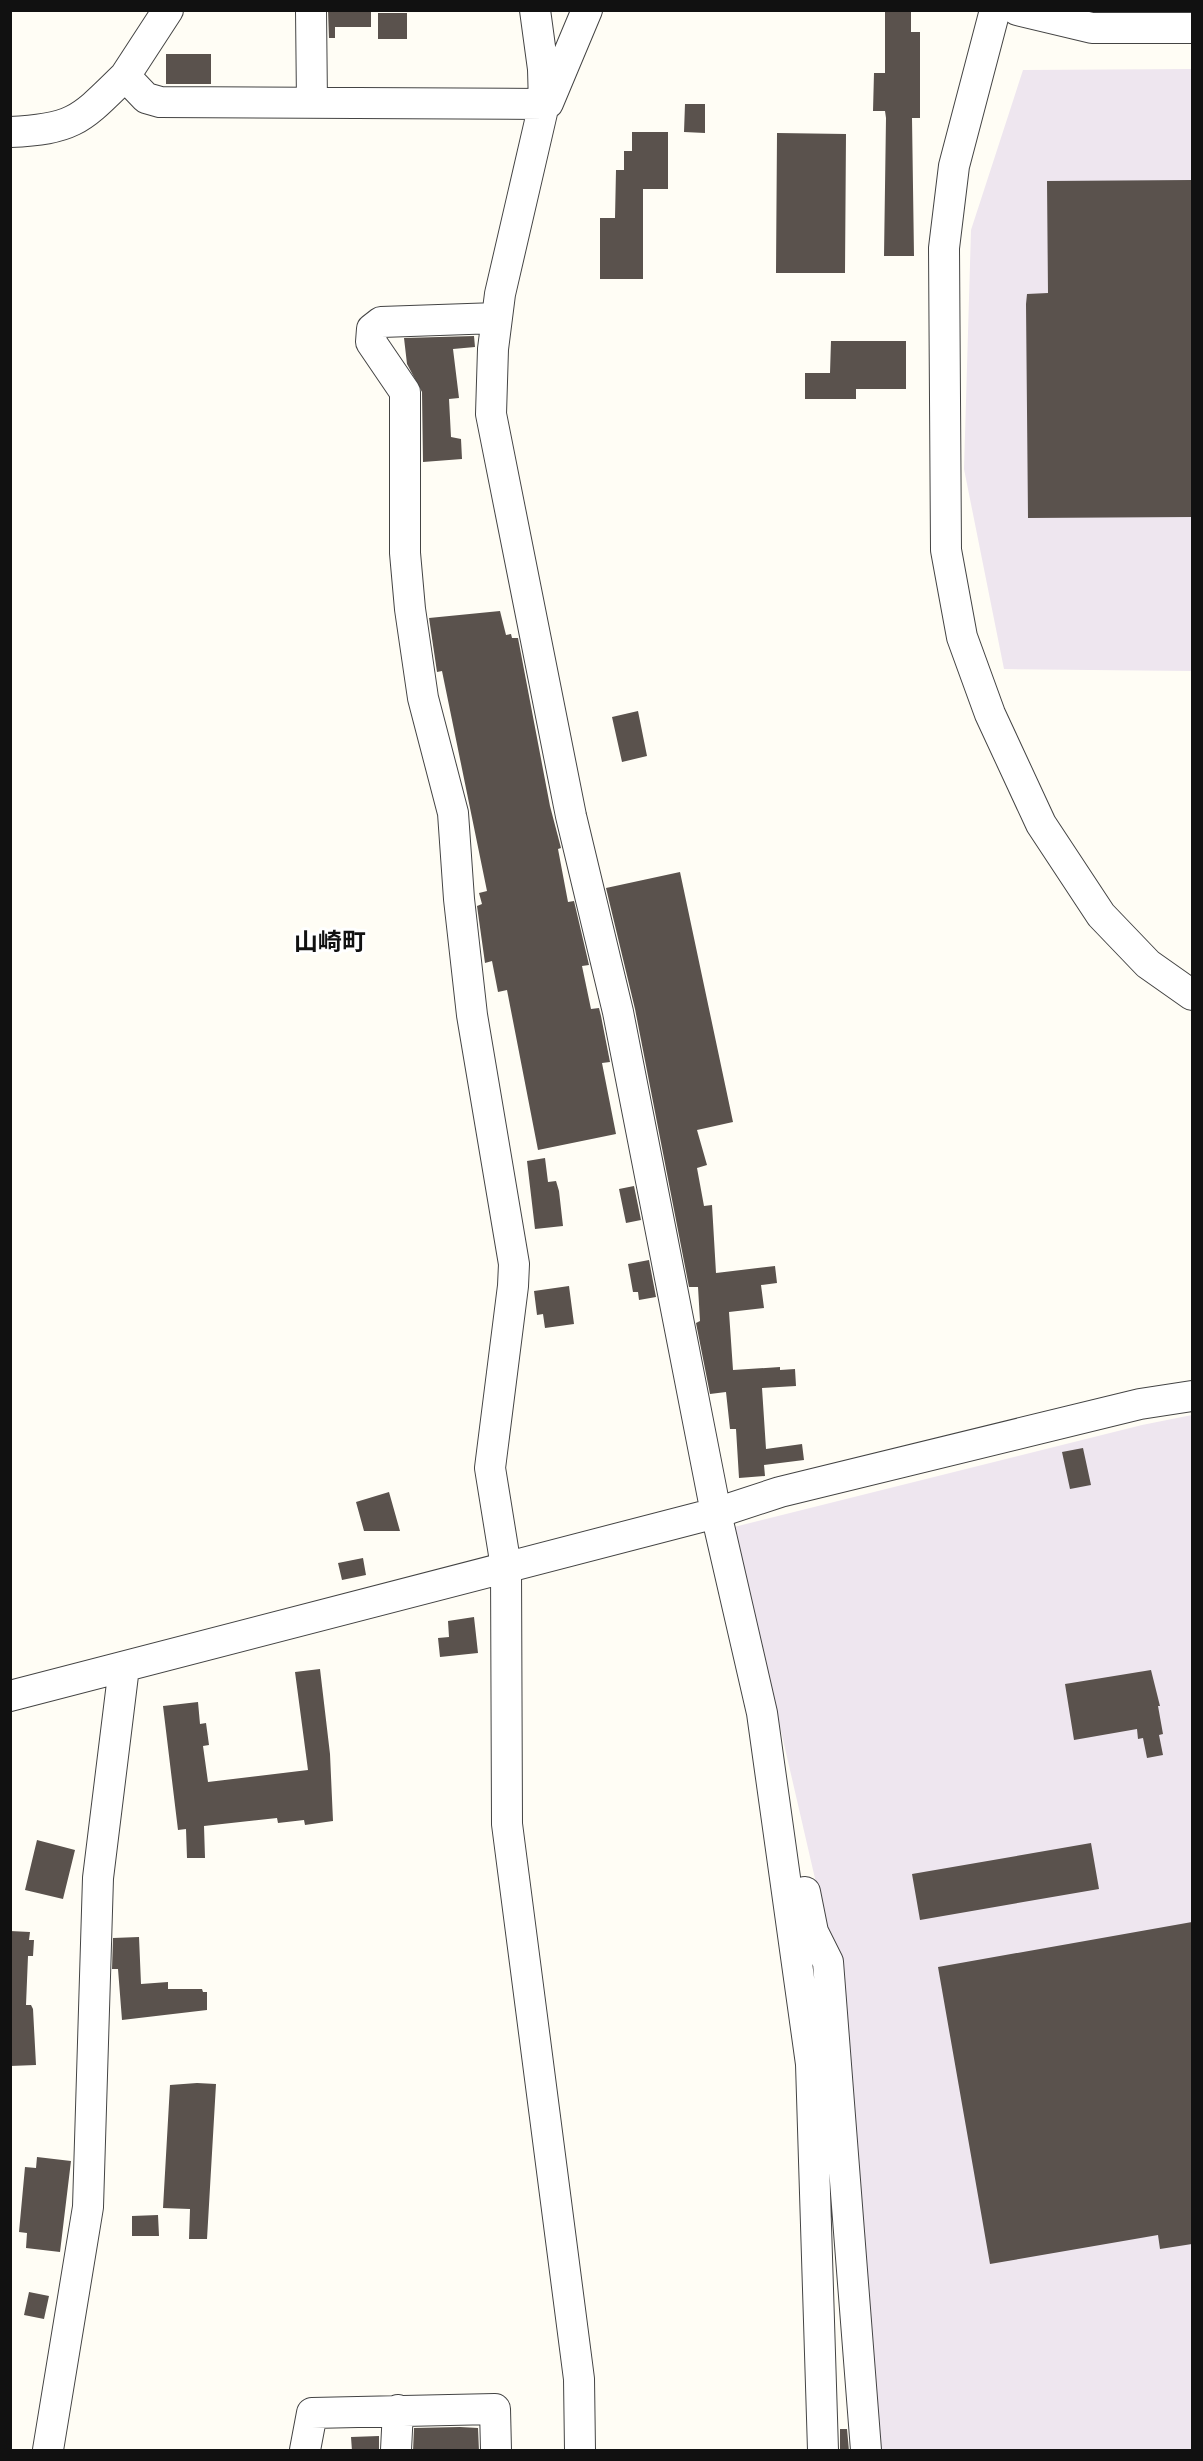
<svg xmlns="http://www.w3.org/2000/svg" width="1203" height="2461" font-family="'Zilla Slab','Noto Sans JP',serif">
	<rect width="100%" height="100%" fill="#fffdf5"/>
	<path fill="#eee6ef" d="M1192,69V671L1004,669L964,469L971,230L1023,70Z
		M1192,1415V2450H877L831,1948L734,1527L1142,1425Z"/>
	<path fill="#5a524d" d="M328,10H371V27H335V38H329Z
		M885,10H911V32H920V118H912L914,256H884L886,118L885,111H873L874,73H885Z
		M378,13H407V39H378Z
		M166,54H211V84H166Z
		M685,104H705V133L684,132Z
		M632,132H668V189H643V279H600V218H615L616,170H624V151H632Z
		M777,133L846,134L845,273H776Z
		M1192,180V517L1028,518L1026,304L1027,294L1048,293L1047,181Z
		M474,336L475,347L453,349L459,398L449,399L451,437L461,439L462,459L423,462L422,392L407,364L404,338Z
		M831,341H906V389H856V399H805V373H830Z
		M500,611L506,635L511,634L512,638H518L550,806L561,848L558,849L568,902L574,901L589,965L582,966L591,1009L599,1008L601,1016L610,1062L602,1063L616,1134L538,1150L507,990L498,992L492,961L485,963L477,906L482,904L479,893L487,891L442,671L437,672L429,618Z
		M638,711L647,756L622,762L612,717Z
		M680,872L733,1122L697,1130L707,1165L697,1168L704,1206L712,1205L716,1273L775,1266L777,1283L761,1285L764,1308L729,1312L733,1370L780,1367V1370L795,1369L796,1386L762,1388L766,1449L802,1444L804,1460L764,1465L765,1476L739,1478L736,1429H730L726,1392L710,1394L696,1323L700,1321L698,1287H689L635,1009L606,888Z
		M545,1158L548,1182L556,1181L559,1191L563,1226L535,1229L527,1161Z
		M634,1186L641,1220L626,1223L619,1189Z
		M649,1260L656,1297L639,1300L638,1292H633L628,1264Z
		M569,1286L574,1324L545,1328L543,1314L537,1315L534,1291Z
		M1083,1448L1091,1485L1070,1489L1062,1452Z
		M389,1492L400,1531H364L356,1502Z
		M363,1558L366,1575L342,1580L338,1563Z
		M474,1617L478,1653L440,1657L438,1638L449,1637L448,1621Z
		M320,1669L330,1754L333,1821L305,1825L304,1820L278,1823L277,1818L204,1826L205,1858H187L186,1829L178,1830L163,1706L198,1702L200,1724L206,1723L209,1745L203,1746L208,1782L308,1770L295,1672Z
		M1151,1670L1160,1706H1158L1163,1734L1159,1735L1163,1755L1147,1758L1143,1738L1138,1739L1137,1729L1074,1740L1065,1684Z
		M37,1840L75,1850L63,1899L25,1890Z
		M1091,1843L1099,1889L920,1920L912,1874Z
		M1192,1922V2244L1160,2249L1158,2235L990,2264L938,1967Z
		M10,1931L30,1932L29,1940H34L33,1956H28L26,2005H31L33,2009L36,2065L10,2066Z
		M139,1937L141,1984L168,1982V1989H202L203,1992H207V2010L122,2020L118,1969H112L113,1938Z
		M197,2083L216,2084L207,2239H189L190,2209L163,2208L170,2085Z
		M37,2157L71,2161L60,2252L26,2248L27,2233L19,2232L25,2167L36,2168Z
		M158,2215L159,2236H132V2216Z
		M29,2292L49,2296L44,2319L24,2315Z
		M460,2427L478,2428L479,2451H413L414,2428Z
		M840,2429H847L849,2451H840Z
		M379,2436V2451H352L351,2437Z"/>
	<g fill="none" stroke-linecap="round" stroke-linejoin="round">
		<g stroke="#444" stroke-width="32">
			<path id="minor" d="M168,10L125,76L146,98L160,102L544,104L548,103L587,10
				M311,10L312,103
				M535,10L543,69L544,104L500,294L493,349L491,414L571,816L618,1012L716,1513L762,1713L811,2064L823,2450
				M995,10L954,166L944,248L946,550L962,637L990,714L1041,824L1101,915L1148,964L1192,995
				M1017,10L1092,28H1192
				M10,132C75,129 81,119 125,76
				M497,318L381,322L372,329L371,342L405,392V553L410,609L423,698L453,813L459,899L472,1015L514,1264L513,1286L490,1468L506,1567L507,1824L579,2379L580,2450
				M10,1696L716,1513L780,1492L1140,1404L1192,1396
				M805,1892L813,1932L828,1962L866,2450
				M48,2450L88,2207L98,1878L124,1667
				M305,2450L312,2413L495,2409L496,2450
				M396,2450L398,2410"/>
		</g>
		<use href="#minor" stroke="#fff" stroke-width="30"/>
	</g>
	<g text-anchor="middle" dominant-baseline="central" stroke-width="6" stroke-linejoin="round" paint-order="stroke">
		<g font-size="24" font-weight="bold" fill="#111" stroke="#fff">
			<text x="330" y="941">山崎町</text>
		</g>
	</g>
	<rect width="1203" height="2461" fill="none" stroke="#111111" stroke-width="24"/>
</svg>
